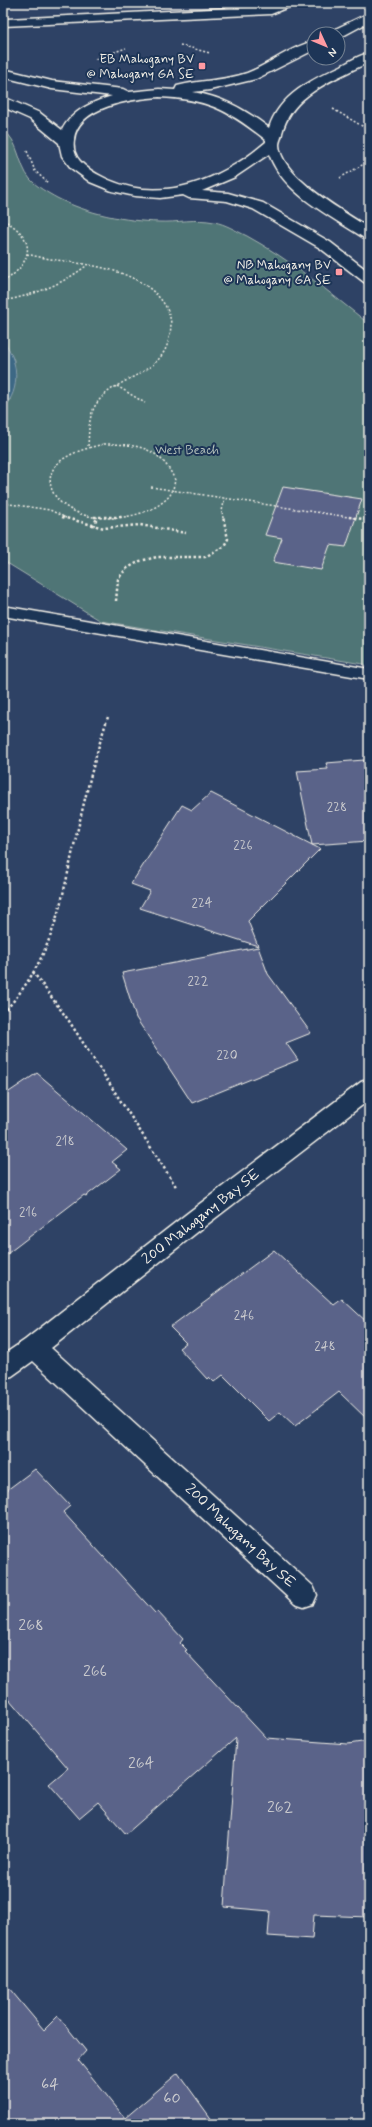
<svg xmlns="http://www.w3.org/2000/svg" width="372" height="2127" font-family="Mynerve,sans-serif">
	<rect width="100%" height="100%" fill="#2e4265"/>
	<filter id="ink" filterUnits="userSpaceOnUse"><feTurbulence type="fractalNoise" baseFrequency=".025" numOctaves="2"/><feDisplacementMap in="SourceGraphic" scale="8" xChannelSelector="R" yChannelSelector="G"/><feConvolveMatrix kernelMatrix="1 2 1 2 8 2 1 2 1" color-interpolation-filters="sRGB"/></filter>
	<g filter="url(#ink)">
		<path fill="#4f7476" stroke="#a2b2af" d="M3,130C19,140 18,165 30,179C37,187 48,193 57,198C88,214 125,221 159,222C177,223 196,218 214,222C226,224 236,231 247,236C291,260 330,293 369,324V665L101,621L7,563L3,555V408L10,401L14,360L3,340Z"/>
		<path fill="#3e6885" stroke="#879fad" d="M3,340C18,359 22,390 3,408Z"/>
		<path fill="#5a6389" stroke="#f4f1e8" d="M283,487L362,499L346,547L330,545L321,570L273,562L282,538L265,535Z
			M364,760L369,780V841L312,845L297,771L328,769L326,763Z
			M211,793L320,849L248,921L258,946L140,908L150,891L131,884L182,805L192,810Z
			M258,947L268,974L311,1033L286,1043L298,1060L192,1103L136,1018L122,973Z
			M37,1073L127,1150L112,1162L121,1169L86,1196L84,1195L3,1257V1096Z
			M274,1250L334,1305L342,1299L369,1324V1421L339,1392L295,1426L280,1412L269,1421L223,1375L214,1382L209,1377L207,1379L179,1348L186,1343L170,1327Z
			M35,1469L70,1506L63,1512L155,1613L157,1611L183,1639L180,1643L187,1650L185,1651L266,1738L348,1744L369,1741V1917L314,1915L312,1939L268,1936L270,1911L224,1907L236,1738L126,1834L98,1802L79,1818L49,1784L68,1768L3,1692V1493Z
			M3,1981L44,2030L58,2016L86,2051L78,2060L125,2118L178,2073L215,2124H3Z"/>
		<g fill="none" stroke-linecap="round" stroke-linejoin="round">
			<g stroke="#f4f1e8" stroke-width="3">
				<path id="service" d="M3,606L369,669V679L3,616Z"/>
			</g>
			<g stroke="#f4f1e8" stroke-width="3">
				<path id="minor" d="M275,3H293L291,6L271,14L3,26V20L7,19L269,6Z
					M369,1079V1100L205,1226L51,1348L313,1586L317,1595L313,1604L304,1607L295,1604L33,1361L12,1376L3,1379V1355L25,1340L189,1212L361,1082Z"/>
			</g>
			<g stroke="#f4f1e8" stroke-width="3">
				<path id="tertiary" d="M369,13V22L341,37L338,38V34H329L331,31Z
					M314,41V50L256,79L210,90L193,92C223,97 246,110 269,128C279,95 313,79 341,66C350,61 359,55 369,53V62C348,73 326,81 307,96C294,106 286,117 282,133C282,136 279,141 279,145C281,177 345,212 369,228V240L364,238C331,216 283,194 269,154L235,177L202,191L228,193L263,203L330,242L369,272V284L364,282L320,248L253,209L227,201L189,198L183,195L160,198L135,196L112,191L90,182L71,168L62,156L59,143L30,119L3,107V98L8,99L40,113L62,130C72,111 91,102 112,96L52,89L3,77V69L52,81L123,89L129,92L159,89L175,90L177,86C200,80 225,81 247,73C270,64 290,47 314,41ZM159,97C208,99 228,110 266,140V142C223,179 164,204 109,180C98,175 84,168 77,157C74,152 73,146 74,140C77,106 133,99 159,97Z"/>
			</g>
			<path stroke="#f4f1e8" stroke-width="1.5" stroke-dasharray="2 2" stroke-linecap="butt" d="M180,45L210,53
				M95,59L126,48
				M333,109L362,126L369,133
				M27,151L35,171L48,183
				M340,178L369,161
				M3,220C38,238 33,263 3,282
				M27,254C60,263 96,262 128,276C145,283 163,296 169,314C172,322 171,330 169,338C162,376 116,376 97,403C88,415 89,432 88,447
				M3,301C34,295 61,285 86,266
				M363,308L369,313
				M117,386L145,403
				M104,444C138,444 160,447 175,480C174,485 173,491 170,495C152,518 102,524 76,512C66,508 56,500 52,490C41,459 83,449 104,444Z
				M151,487L355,518
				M3,503L50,510L66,518
				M223,518L222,511L225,498"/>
			<path stroke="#f4f1e8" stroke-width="2.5" stroke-dasharray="2.5 2.5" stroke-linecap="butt" d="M62,517L104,528L140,525L186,533
				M94,517H122
				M349,517L369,520
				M93,526L97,518
				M116,601L118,579L126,569L140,561L157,557H205L224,546L228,539L223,517
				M33,972L69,1021L177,1188
				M3,1013C52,960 60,908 75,841C85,799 94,758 108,717"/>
			<use href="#service" fill="#1d3557" fill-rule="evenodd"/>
			<use href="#minor" fill="#1d3557" fill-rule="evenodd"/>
			<use href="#tertiary" fill="#1d3557" fill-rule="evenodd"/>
		</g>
	</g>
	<g fill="#ff9aa2" stroke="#1d3557" stroke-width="1.5">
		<rect x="198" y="62" width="8" height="8" rx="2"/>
		<rect x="335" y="268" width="8" height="8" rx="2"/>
	</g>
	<g text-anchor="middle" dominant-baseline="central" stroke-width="4" stroke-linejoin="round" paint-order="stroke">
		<g font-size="13" fill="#f4f1e8" stroke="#1d3557" text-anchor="end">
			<text x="194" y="59">EB Mahogany BV<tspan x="194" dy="15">@ Mahogany GA SE</tspan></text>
			<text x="331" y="265">NB Mahogany BV<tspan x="331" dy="15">@ Mahogany GA SE</tspan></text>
		</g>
		<g font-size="13" fill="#b2bfba" stroke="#1d3557">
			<text x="187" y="450">West Beach</text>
		</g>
		<g font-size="13" fill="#ceced0">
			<text x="337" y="807">228</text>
			<text x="243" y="845">226</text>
			<text x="202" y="903">224</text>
			<text x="198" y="981">222</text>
			<text x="227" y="1055">220</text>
			<text x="65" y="1141">218</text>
			<text x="28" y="1212">216</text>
			<text x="244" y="1315">246</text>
			<text x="325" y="1346">248</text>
		</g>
		<g font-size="15" fill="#f4f1e8" stroke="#1d3557">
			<text transform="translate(201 1217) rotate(-38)">200 Mahogany Bay SE</text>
			<text transform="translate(240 1536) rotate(43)">200 Mahogany Bay SE</text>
		</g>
		<g font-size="16" fill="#ceced0">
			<text x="31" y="1625">268</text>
			<text x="95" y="1671">266</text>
			<text x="141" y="1763">264</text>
			<text x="280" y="1807">262</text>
			<text x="50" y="2084">64</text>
			<text x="172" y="2098">60</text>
		</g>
	</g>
	<rect width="372" height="2127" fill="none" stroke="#1d3557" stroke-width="16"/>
	<rect x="8" y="8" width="356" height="2111" fill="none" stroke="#f4f1e8" stroke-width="1.5" filter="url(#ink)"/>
	<g transform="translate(326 46) rotate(134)"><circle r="19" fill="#1d3557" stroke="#738091"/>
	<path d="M0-3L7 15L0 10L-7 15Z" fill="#ff9aa2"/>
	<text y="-6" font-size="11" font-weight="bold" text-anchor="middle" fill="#f4f1e8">N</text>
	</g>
</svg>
